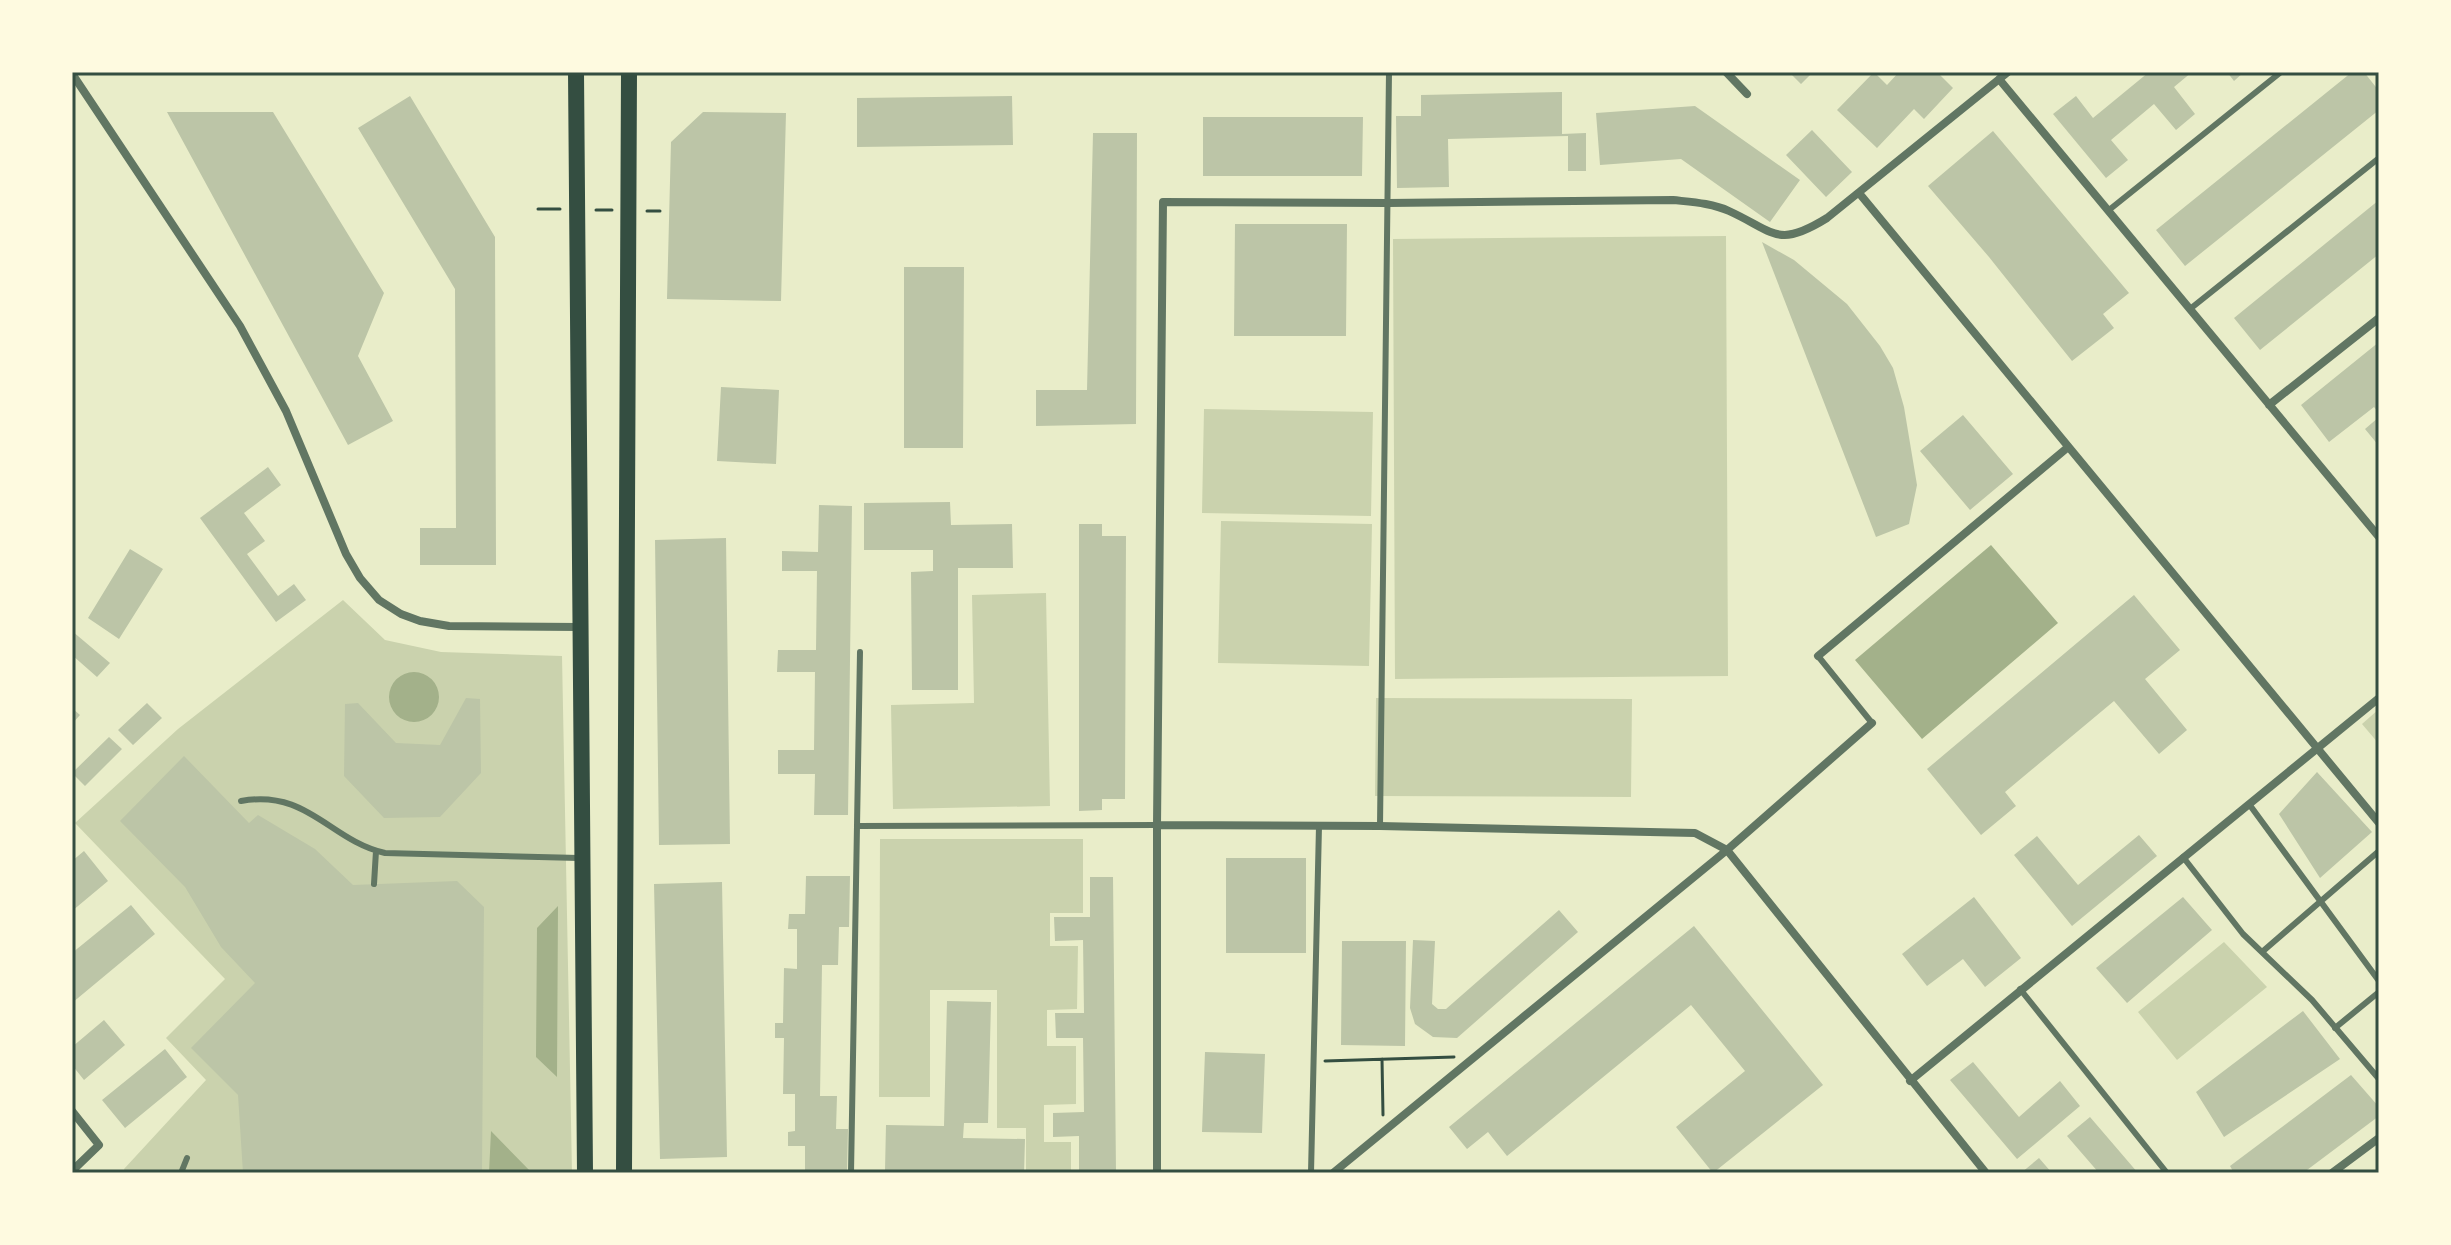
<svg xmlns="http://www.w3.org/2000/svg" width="2451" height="1245" font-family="'Zilla Slab',serif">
	<rect width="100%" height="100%" fill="#e9edc9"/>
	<path fill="#cad2ad" d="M1726,236L1728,676L1395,679L1393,239Z
		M1204,409L1373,412L1371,516L1202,513Z
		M1221,521L1372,524L1369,666L1218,663Z
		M1046,593L1050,806L893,809L891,705L974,703L972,595Z
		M343,600L385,640L441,652L562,656L572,1173H125L124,1169L206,1080L166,1038L225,979L75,823L178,729Z
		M1376,698L1632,699L1631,797L1375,796Z
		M2379,709V744L2362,724Z
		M880,839H1083V913H1050V946H1078L1077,1009L1047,1010V1046H1076V1104L1044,1105V1142H1071V1173H1026V1128H997V990H930V1097H879Z
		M2224,942L2267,987L2177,1060L2138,1012Z"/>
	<path fill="#a3b18a" d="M1991,545L2058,623L1922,739L1855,660Z
		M389 697a25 25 0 1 1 50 0a25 25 0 1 1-50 0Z
		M558,906L557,1077L536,1057L537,928Z
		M491,1131L532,1173H489Z"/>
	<path fill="#bcc5a7" d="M1789,72H1813L1801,84Z
		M1874,72L1887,85L1899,72H1937L1953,88L1924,119L1914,109L1877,148L1837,110Z
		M2149,72H2192L2174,87L2195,114L2176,130L2154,104L2111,140L2128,160L2106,178L2053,114L2076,96L2093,118Z
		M2227,72H2244L2234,81Z
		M2352,72H2364L2379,91V110L2185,266L2156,230Z
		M1562,92V134L1586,133V171H1568V136L1448,139L1449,187L1397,188L1396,116H1421V95Z
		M410,96L495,237L496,565H420V528H456L455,289L358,128Z
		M1012,96L1013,145L857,147V98Z
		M1695,106L1800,180L1770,222L1681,159L1600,165L1596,113Z
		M167,112H273L384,293L358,356L393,421L348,445Z
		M703,112L786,113L781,301L667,299L671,142Z
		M1203,117H1363L1362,176H1203Z
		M1812,130L1852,172L1826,197L1786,155Z
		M1993,131L2129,293L2103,314L2114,328L2072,361L1989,257L1928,186Z
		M1093,133H1137L1136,424L1036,426V390H1087Z
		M2379,200V254L2260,350L2234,318Z
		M1235,224H1347L1346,336H1234Z
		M1762,242L1794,260L1847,304L1880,346L1893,368L1904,407L1917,485L1909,524L1876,537Z
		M904,267H964L963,448H904Z
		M2379,342V413L2374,407L2329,442L2301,405Z
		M721,387L779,390L776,464L717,461Z
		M1963,415L2013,474L1970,510L1920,451Z
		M2379,417V446L2365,429Z
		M268,467L281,485L244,513L265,541L247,554L278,596L294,584L306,600L276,622L200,518Z
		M950,502L951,525L1012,524L1013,568H958V690H912L911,572L933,571V550H864V503Z
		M819,505L852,506L848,815H814L815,774H778V750H814L815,672H777L778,650H816L817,571H782V551L818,552Z
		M1079,524H1102V536H1126L1125,799H1102V810L1079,811Z
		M726,538L730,844L659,845L655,540Z
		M130,549L163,569L119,639L88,618Z
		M2134,595L2180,650L2145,679L2187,730L2159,754L2114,701L2005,792L2016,806L1981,835L1927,769Z
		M72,631L110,663L97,677L72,655Z
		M466,698L480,699L481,773L440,817L384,818L344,776L345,704L358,703L396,743L440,745Z
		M147,703L162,718L133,745L118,730Z
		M72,708L80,715L72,724Z
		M109,737L122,749L85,786L72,773Z
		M184,756L249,823L258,815L315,849L353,885L457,881L484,907L482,1173H243L238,1095L191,1048L255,983L221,947L185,887L120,821Z
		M2317,772L2372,832L2320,878L2279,814Z
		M2139,835L2157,856L2072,926L2014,855L2037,836L2078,885Z
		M84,851L108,881L72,911V861Z
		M1226,858H1306V953H1226Z
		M806,876H850L849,927H839L838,965H822L820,1096H837L836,1129H848L847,1173H805V1146H788V1132L795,1131V1094H783L784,1038H775V1023H783L784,968L797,969V929H788L789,914H805Z
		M1090,877H1113L1116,1173H1079V1136L1053,1137V1113L1084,1112L1083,1038H1056L1055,1013H1084L1083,940L1055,941L1054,917H1090Z
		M722,882L727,1157L660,1159L654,884Z
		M1974,897L2021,958L1985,987L1963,959L1927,986L1902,954Z
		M2183,897L2212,930L2127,1003L2096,968Z
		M131,905L155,934L72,1003V953Z
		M1559,910L1578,932L1457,1038L1433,1037L1415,1024L1410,1008L1413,940L1435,941L1432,1004L1438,1009H1446Z
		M1694,926L1823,1085L1713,1173L1676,1127L1745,1071L1691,1005L1507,1156L1488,1132L1467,1149L1449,1127Z
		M1342,941H1406L1405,1046L1341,1045Z
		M947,1001L991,1002L988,1123H964L963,1138L1025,1139L1024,1173H939V1171L885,1170L886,1125L944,1126Z
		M2303,1011L2340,1059L2224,1137L2196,1092Z
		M104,1020L125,1045L84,1080L72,1065V1047Z
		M165,1049L187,1077L125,1128L102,1100Z
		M1205,1052L1265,1054L1262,1133L1202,1132Z
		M1973,1062L2019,1117L2060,1081L2080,1106L2017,1159L1950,1080Z
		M2351,1075L2379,1107V1116L2303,1173H2234L2230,1166Z
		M2090,1117L2138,1173H2099L2067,1136Z
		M2039,1158L2052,1173H2021Z"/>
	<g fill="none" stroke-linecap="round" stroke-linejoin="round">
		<path stroke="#344e41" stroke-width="3" d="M538,209H560
			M596,210H612
			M647,211H660
			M1382,1059L1383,1115
			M1325,1061L1454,1057"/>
		<path stroke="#617663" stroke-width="6" d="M2109,210L2281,72
			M2190,309L2379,158
			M1818,656L1872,723
			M241,801C308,789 329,840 385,853L579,858
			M2249,804L2379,981
			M857,826L1157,825
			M1380,826L1389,72
			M2183,857L2243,934L2312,1000L2379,1079
			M374,884L376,851
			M2262,952L2379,851
			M2020,989L2167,1173
			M2335,1028L2379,992
			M181,1173L187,1158
			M851,1173L860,652
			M1311,1173L1319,826"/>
		<path stroke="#617663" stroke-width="8" d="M1726,72L1747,94
			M73,75L240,326L286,411L346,554L360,578L379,600L401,614L420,621L449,626L579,627
			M1999,79L2379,537
			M1859,193L2379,823
			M2269,405L2379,318
			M1818,656L2067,448
			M1157,825L1380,826L1695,833L1727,850L1986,1173
			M1910,1081L2379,698
			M72,1111L99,1145L72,1171
			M1157,1173V825L1163,202L1388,203L1673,200C1691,202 1712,203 1729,211C1775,232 1777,249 1827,218L2008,72
			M1333,1173L1727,850L1872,723
			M2332,1173L2379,1138"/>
		<path stroke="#344e41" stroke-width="16" d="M576,72L585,1173
			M624,1173L629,72"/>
	</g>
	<rect width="2451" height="1245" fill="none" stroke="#fefae0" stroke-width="148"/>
	<rect x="74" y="74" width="2303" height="1097" fill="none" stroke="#344e41" stroke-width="3"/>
</svg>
